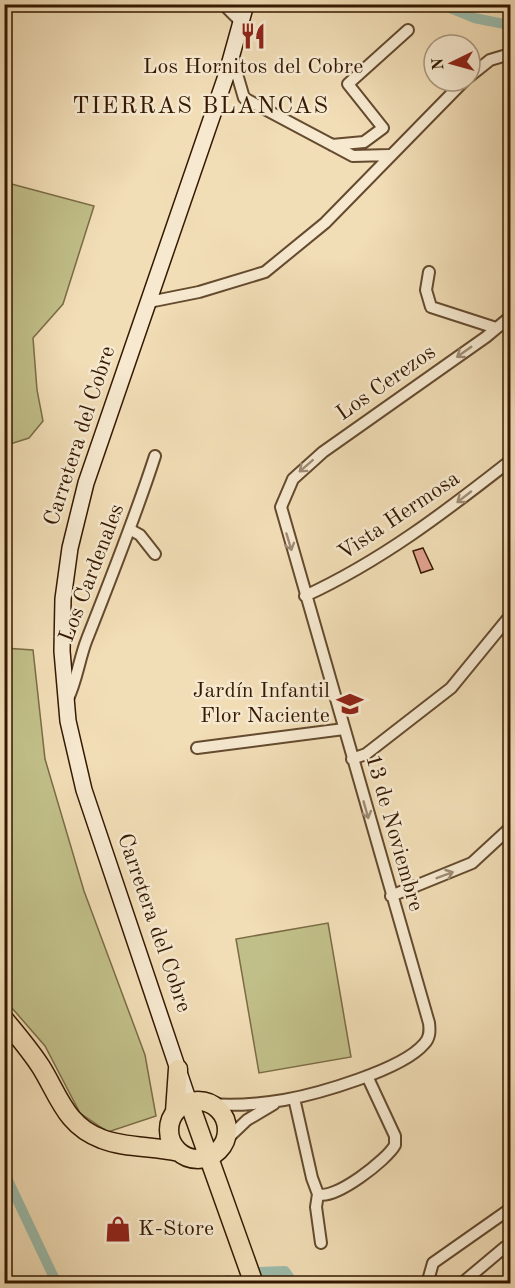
<svg xmlns="http://www.w3.org/2000/svg" width="515" height="1288" font-family="'Old Standard TT',serif">
	<rect width="100%" height="100%" fill="#f1ddb6"/>
	<filter id="stains"><feTurbulence type="fractalNoise" baseFrequency=".00333" numOctaves="4"/><feColorMatrix values="0 0 0 0 .2 0 0 0 0 .09 0 0 0 0 .02 0 0 0 .5 -.17"/></filter>
	<radialGradient id="worn" r=".72"><stop offset=".6" stop-color="#630" stop-opacity="0"/><stop offset="1" stop-color="#630" stop-opacity=".3"/></radialGradient>
	<path fill="#c1bf89" stroke="#7b6c45" stroke-width="1.5" d="M4,182L94,206L63,304L33,338L37,390L43,421L29,438L10,444V467L5,470Z
		M4,648L33,650L45,759L84,891L145,1055L156,1116L108,1132L80,1113L45,1046L5,1000Z
		M328,923L351,1057L259,1073L236,939Z"/>
	<g fill="none" stroke-linecap="round" stroke-linejoin="round">
		<path stroke="#9bbcab" stroke-width="10" d="M440,4L474,18L510,25
			M4,1172L57,1284
			M259,1272L285,1271L294,1284
			M219,1284L228,1280"/>
	</g>
	<path fill="#e2a390" stroke="#351901" stroke-width="1.5" d="M423,548L433,569L421,573L413,551Z"/>
	<g fill="none" stroke-linecap="round" stroke-linejoin="round">
		<g stroke="#644a2e" stroke-width="14">
			<path id="street" d="M223,4L242,23
				M232,57L244,98L353,156L389,155
				M470,76L490,60L510,54
				M332,145L364,142L383,128L348,84L408,30
				M429,272L426,290L431,307L496,328
				M149,302L199,292L265,272L325,223L464,81
				M131,530L140,535L155,554
				M305,596C381,561 445,512 510,461
				M67,701C77,681 79,659 87,639C111,578 135,518 155,456
				M197,748L344,729
				M352,759L366,754L451,688L510,616
				M391,896L472,863L510,828
				M294,1098L312,1178L318,1194L316,1207L321,1243
				M210,1104C234,1106 260,1104 284,1100C317,1094 402,1070 424,1044C430,1038 430,1031 429,1023L281,507L293,479L323,452L486,337L510,317
				M226,1140L247,1120L274,1104
				M318,1194C334,1201 387,1160 395,1145V1136L367,1076
				M433,1284L429,1277L433,1263L507,1211
				M461,1284L505,1247"/>
		</g>
		<g stroke="#351901" stroke-width="18">
			<path id="secondary" d="M189,1102L84,790L68,721L62,651L63,599L70,548L86,483L226,76L246,4"/>
		</g>
		<g stroke="#351901" stroke-width="21">
			<path id="primary" d="M4,1019C17,1035 30,1050 41,1067C59,1096 66,1126 102,1139C125,1148 154,1146 179,1152
				M169 1130a29 29 0 1 1 58 0a29 29 0 1 1-58 0Z
				M189,1102L254,1284
				M175,1112L178,1069"/>
		</g>
		<use href="#street" stroke="#f6e9d0" stroke-width="10"/>
		<use href="#secondary" stroke="#f6e9d0" stroke-width="15"/>
		<use href="#primary" stroke="#f1ddb6" stroke-width="18"/>
	</g>
	<defs><path id="oneway-shaft" d="M-6 0H5M1.5-3L5.5 0L1.5 3" fill="none" stroke-width="1.6" stroke-linecap="round" stroke-linejoin="round" transform="scale(1.5)"/></defs>
	<g stroke="#9f8b73">
		<use href="#oneway-shaft" transform="translate(464 352) rotate(145)"/>
		<use href="#oneway-shaft" transform="translate(306 466) rotate(139)"/>
		<use href="#oneway-shaft" transform="translate(464 497) rotate(142)"/>
		<use href="#oneway-shaft" transform="translate(289 542) rotate(73)"/>
		<use href="#oneway-shaft" transform="translate(366 810) rotate(74)"/>
		<use href="#oneway-shaft" transform="translate(445 875) rotate(-21)"/>
	</g>
	<defs>
		<g id="restaurant-bare" transform="scale(2.07)"><path d="M-5-6h1v4h1v-4h1v4h1v-4h1v5L-1.5 .5V6h-2V.5L-5-1ZM5-6V6H3V1.5H1.5Q1.5-4 5-6Z" fill="#8f2418" stroke="#f6e9d0" stroke-width="2.5" paint-order="stroke"/></g>
		<g id="school-bare" transform="scale(2.07)"><path d="M0-5L7-2L0 1L-7-2ZM-4 1L0 2.5L4 1V4Q0 6-4 4Z" fill="#8f2418" stroke="#f6e9d0" stroke-width="2.5" paint-order="stroke"/></g>
		<g id="shop-bare" transform="scale(2.07)"><path d="M-5-2.5h2.3a2.7 3.5 0 0 1 5.4 0H5L5.5 6h-11ZM-1.5-2.5h3a1.5 2.3 0 0 0-3 0Z" fill="#8f2418" stroke="#f6e9d0" stroke-width="2.5" paint-order="stroke"/></g>
	</defs>
	<g fill-rule="evenodd">
		<use href="#restaurant-bare" x="253" y="36"/>
		<use href="#school-bare" x="350" y="704"/>
		<use href="#shop-bare" x="118" y="1229"/>
	</g>
	<g text-anchor="middle" dominant-baseline="central" stroke-width="5" stroke-linejoin="round" paint-order="stroke">
		<g font-size="22" fill="#351901" stroke="#f6e9d0">
			<text x="253" y="67">Los Hornitos del Cobre</text>
			<text x="330" y="691" text-anchor="end">Jardín Infantil<tspan x="330" dy="25">Flor Naciente</tspan></text>
			<text x="138" y="1229" text-anchor="start">K-Store</text>
		</g>
		<g font-size="22" fill="#351901" stroke="#f6e9d0">
			<text transform="translate(386 383) rotate(-35)">Los Cerezos</text>
			<text transform="translate(80 436) rotate(-72)">Carretera del Cobre</text>
			<text transform="translate(399 516) rotate(-34)">Vista Hermosa</text>
			<text transform="translate(92 573) rotate(-69)">Los Cardenales</text>
			<text transform="translate(394 833) rotate(74)">13 de Noviembre</text>
			<text transform="translate(154 923) rotate(71)">Carretera del Cobre</text>
		</g>
		<g font-size="24" letter-spacing="1.5" fill="#351901" stroke="#f6e9d0">
			<text x="201" y="107">TIERRAS BLANCAS</text>
		</g>
	</g>
	<rect width="515" height="1288" fill="none" stroke="#f1ddb6" stroke-width="24"/>
	<rect x="6" y="6" width="503" height="1276" fill="none" stroke="#351901" stroke-width="3"/>
	<rect x="12" y="12" width="491" height="1264" fill="none" stroke="#351901" stroke-width="1.5"/>
	<g transform="translate(452 63) rotate(265)"><circle r="28" fill="#f6e9d0" stroke="#a9967d" stroke-width="1.5"/>
	<path d="M0-4.5L10 22L0 15L-10 22Z" fill="#8f2418"/>
	<text y="-9" font-size="16" font-weight="bold" text-anchor="middle" fill="#351901">N</text>
	</g>
	<rect width="100%" height="100%" filter="url(#stains)"/>
	<rect width="100%" height="100%" fill="url(#worn)"/>
</svg>
